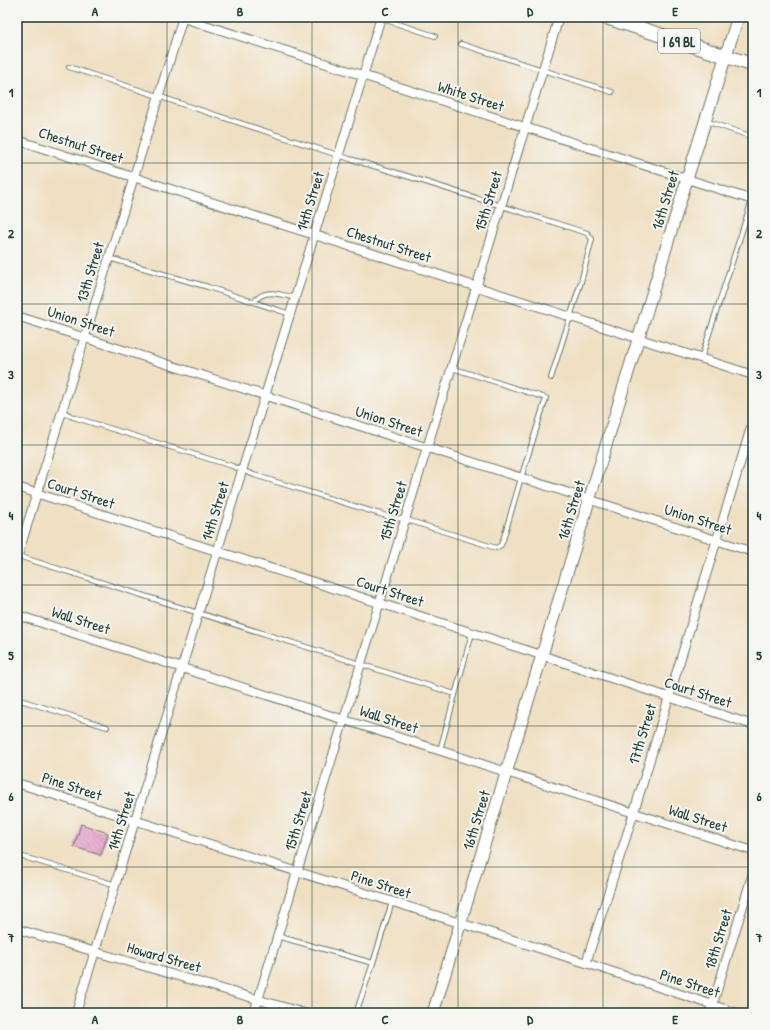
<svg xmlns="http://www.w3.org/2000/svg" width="770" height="1030" font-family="'Patrick Hand',sans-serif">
	<defs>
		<pattern id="building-back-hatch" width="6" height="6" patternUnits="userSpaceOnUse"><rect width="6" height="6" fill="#e7a0cd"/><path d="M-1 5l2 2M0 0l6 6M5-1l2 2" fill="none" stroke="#bb84a7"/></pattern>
	</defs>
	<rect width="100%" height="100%" fill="#f6f6f2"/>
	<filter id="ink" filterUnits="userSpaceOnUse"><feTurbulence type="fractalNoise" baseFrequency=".025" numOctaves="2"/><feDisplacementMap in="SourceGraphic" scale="8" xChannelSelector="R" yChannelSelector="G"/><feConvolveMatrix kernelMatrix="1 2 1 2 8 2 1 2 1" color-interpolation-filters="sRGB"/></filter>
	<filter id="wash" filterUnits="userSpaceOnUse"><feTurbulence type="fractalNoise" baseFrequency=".012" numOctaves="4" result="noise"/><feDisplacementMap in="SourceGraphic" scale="16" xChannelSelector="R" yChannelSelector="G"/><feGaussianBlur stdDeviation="0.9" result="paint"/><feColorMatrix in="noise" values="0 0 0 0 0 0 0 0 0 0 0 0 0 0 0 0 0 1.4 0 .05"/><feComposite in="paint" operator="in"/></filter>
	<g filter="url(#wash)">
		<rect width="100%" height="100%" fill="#f0e0c3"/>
		<g id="blocks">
			<path fill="url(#building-back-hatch)" d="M81,824L108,833L101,855L74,847Z"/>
		</g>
	</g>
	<g filter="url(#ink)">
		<use href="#blocks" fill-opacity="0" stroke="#687666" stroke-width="1"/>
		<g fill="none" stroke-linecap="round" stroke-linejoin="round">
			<g stroke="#687666" stroke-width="6">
				<path id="lane" d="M380,18L435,36
					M461,44L612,92
					M69,67L350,159L394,172L587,233L592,239L581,282L551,378
					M706,121L753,137
					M109,258L208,287L290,314
					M254,302C264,288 280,294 295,298
					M701,359L752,200
					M62,411L73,417L232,466L254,475L393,518L404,519L496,548L501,545L503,540L521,478L546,398L452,368
					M18,556L455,694
					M17,699L107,727
					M440,750L472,633
					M17,855L116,885
					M277,936L373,963L392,902
					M356,1013L373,963"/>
			</g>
			<g stroke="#687666" stroke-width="10">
				<path id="street" d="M180,17L753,200
					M17,140L753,375
					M17,316L753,552
					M17,487L532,652L753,725
					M17,558L183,17
					M17,615L753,851
					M17,783L586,963L737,1013
					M17,929L304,1013
					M586,963L634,812L753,421
					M76,1013L381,17
					M254,1013L559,17
					M710,1013L753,873"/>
			</g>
			<g stroke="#687666" stroke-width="13">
				<path id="secondary" d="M433,1013L687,179L738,17"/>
			</g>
			<g stroke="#687666" stroke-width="15">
				<path id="primary" d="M605,17L753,65"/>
			</g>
			<use href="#lane" stroke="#fff" stroke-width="4"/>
			<use href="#street" stroke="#fff" stroke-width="8"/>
			<use href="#secondary" stroke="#fff" stroke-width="11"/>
			<use href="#primary" stroke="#fff" stroke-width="13"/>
		</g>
	</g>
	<path fill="none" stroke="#1f3d34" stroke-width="1" stroke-opacity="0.55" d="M167,17V1013M312,17V1013M458,17V1013M603,17V1013M17,163H753M17,304H753M17,445H753M17,585H753M17,726H753M17,867H753"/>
	<g text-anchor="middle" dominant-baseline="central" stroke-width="4" stroke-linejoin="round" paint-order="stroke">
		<rect fill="#f6f6f2" stroke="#60746d" stroke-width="1" x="658" y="29" width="42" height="24" rx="3"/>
		<g font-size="14" font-weight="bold" fill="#1f3d34">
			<text x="679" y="41">I 69 BL</text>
		</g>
		<g font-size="15" fill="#1f3d34" stroke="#f6f6f2">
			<text transform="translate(471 96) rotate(18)">White Street</text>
			<text transform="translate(81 145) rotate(18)">Chestnut Street</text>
			<text transform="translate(665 200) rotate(-73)">16th Street</text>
			<text transform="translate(310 201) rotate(-73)">14th Street</text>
			<text transform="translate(488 201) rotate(-73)">15th Street</text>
			<text transform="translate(389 244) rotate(18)">Chestnut Street</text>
			<text transform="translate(90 272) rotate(-73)">13th Street</text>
			<text transform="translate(81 321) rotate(18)">Union Street</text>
			<text transform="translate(389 421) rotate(18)">Union Street</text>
			<text transform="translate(81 493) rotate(18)">Court Street</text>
			<text transform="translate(571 510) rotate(-73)">16th Street</text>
			<text transform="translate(215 511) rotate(-73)">14th Street</text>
			<text transform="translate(393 511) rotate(-73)">15th Street</text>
			<text transform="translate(698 519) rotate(18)">Union Street</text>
			<text transform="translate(390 591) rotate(18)">Court Street</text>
			<text transform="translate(81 620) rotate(18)">Wall Street</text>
			<text transform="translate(698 692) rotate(18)">Court Street</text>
			<text transform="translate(389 719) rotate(18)">Wall Street</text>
			<text transform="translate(642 734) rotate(-73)">17th Street</text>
			<text transform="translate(72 786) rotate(18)">Pine Street</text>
			<text transform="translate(698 818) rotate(18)">Wall Street</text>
			<text transform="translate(476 820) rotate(-73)">16th Street</text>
			<text transform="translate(121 821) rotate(-73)">14th Street</text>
			<text transform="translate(298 821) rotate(-73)">15th Street</text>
			<text transform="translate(381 884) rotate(18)">Pine Street</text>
			<text transform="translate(718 939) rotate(-73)">18th Street</text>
			<text transform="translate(164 957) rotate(16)">Howard Street</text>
			<text transform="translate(690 983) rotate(18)">Pine Street</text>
		</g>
	</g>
	<rect width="770" height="1030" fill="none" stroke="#f6f6f2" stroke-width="44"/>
	<rect x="22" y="22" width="726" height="986" fill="none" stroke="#1f3d34" stroke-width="1.5"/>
	<g font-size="13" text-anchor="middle" font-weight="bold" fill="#1f3d34">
		<text x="95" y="16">A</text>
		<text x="240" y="16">B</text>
		<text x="385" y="16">C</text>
		<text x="530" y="16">D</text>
		<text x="675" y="16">E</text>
		<text x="11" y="97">1</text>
		<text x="759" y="97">1</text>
		<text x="11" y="238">2</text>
		<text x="759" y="238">2</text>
		<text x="11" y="379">3</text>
		<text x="759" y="379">3</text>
		<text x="11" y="520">4</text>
		<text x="759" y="520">4</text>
		<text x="11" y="660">5</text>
		<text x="759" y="660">5</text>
		<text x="11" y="801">6</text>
		<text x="759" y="801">6</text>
		<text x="11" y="942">7</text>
		<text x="759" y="942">7</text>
		<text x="95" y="1024">A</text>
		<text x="240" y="1024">B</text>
		<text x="385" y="1024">C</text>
		<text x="530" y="1024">D</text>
		<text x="675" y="1024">E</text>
	</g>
</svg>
